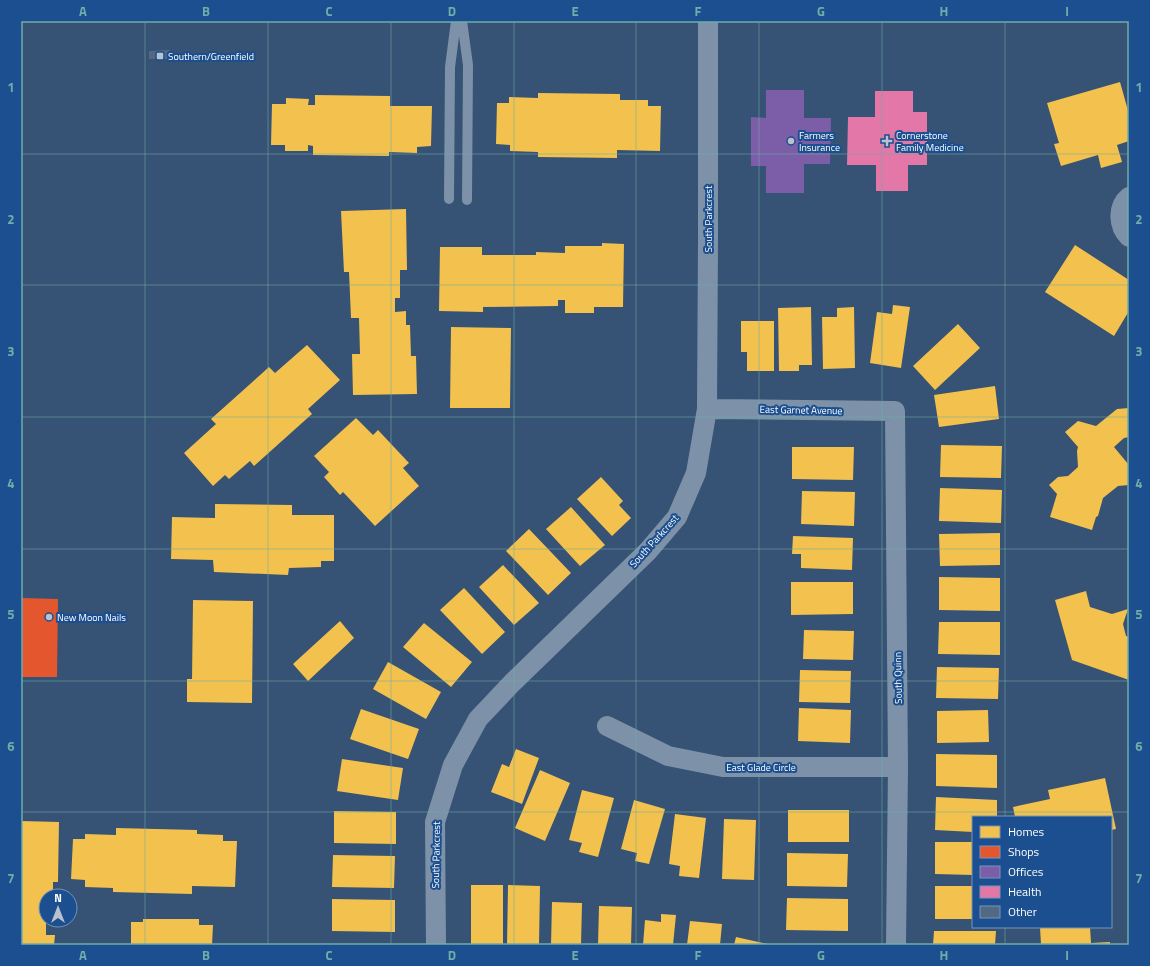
<svg xmlns="http://www.w3.org/2000/svg" width="1150" height="966" font-family="'Titillium Web',sans-serif">
	<rect width="100%" height="100%" fill="#365274"/>
	<path fill="#f2c14e" d="M1120,82L1129,114V141L1117,145L1122,162L1101,168L1098,155L1061,166L1054,144L1059,143L1047,103Z
		M538,93L620,94V100H648V106H661L660,151L617,150V158L538,157V152L510,151V145L496,144L497,103H509V97L538,98Z
		M315,95L390,96V106H432L431,146L417,147V153L389,152V156L313,155V146L308,145V151H285V145H271L272,104H286V98L309,99L308,105H315Z
		M406,209L407,270H400V298H395V312L406,311V325H410L411,356H416L417,394L353,395L352,354H360L359,318H351L349,272H344L341,211Z
		M602,243L624,244L623,307H594V313H565V300H558V306L483,307V312L439,311L440,247H482V255H536V252L565,253V246H602Z
		M1075,245L1129,280V311L1114,336L1045,292Z
		M893,305L910,307L901,368L870,363L877,312L892,314Z
		M811,307L812,365H799V371H779L778,308Z
		M854,307L855,368L823,369L822,317H837V308Z
		M741,321H774V371H747V352H741Z
		M958,324L980,348L935,390L913,366Z
		M451,327L511,328L510,408H450Z
		M307,345L340,380L308,409L312,414L254,466L250,461L229,479L225,475L213,486L184,453L216,424L211,419L269,367L275,373Z
		M995,386L999,419L939,427L934,395Z
		M1129,408V437L1124,438L1114,447L1129,465V485L1118,486L1103,498L1098,516L1096,517L1092,530L1050,517L1057,494L1049,485L1058,477L1068,476L1078,467L1077,451L1078,447L1065,432L1078,421L1096,426L1117,409Z
		M356,418L373,435L378,430L409,463L403,468L419,486L375,526L343,492L340,495L324,477L329,472L314,456Z
		M941,445L1002,446L1001,478L940,477Z
		M792,447H854L853,480L792,479Z
		M601,477L623,501L619,505L631,518L612,536L577,499Z
		M940,488L1002,490L1001,523L939,521Z
		M802,491L855,492L854,526L801,524Z
		M215,504L292,505V515H334V561H321V567L289,568L288,575L214,572L213,560L171,559L172,517L215,518Z
		M571,507L605,545L580,566L546,529Z
		M529,529L571,573L548,595L506,551Z
		M1000,533V565L940,566L939,534Z
		M793,536L853,538L852,570L801,568V554H792Z
		M503,565L539,603L514,625L479,587Z
		M939,577L1000,578V611L939,610Z
		M791,582H853V614L791,615Z
		M464,588L505,632L482,654L440,610Z
		M1086,591L1090,607L1112,614L1128,609L1123,624L1126,636L1129,637V680L1072,660L1055,600Z
		M193,600L253,601L252,703L187,702V679H192Z
		M340,621L354,638L308,681L293,664Z
		M939,622H1000V655L938,654Z
		M424,623L472,662L451,687L403,647Z
		M804,630L854,631L853,660L803,659Z
		M388,662L441,692L426,719L373,689Z
		M937,667L999,668L998,699L936,698Z
		M800,670L851,671L850,703L799,702Z
		M799,708L851,710L850,743L798,741Z
		M361,709L419,729L408,759L350,739Z
		M988,710L989,742L937,743V711Z
		M516,749L539,758L522,804L491,792L502,764L509,767Z
		M936,754L997,755V788L936,786Z
		M342,759L403,768L398,800L337,791Z
		M540,770L570,783L545,841L515,828Z
		M1105,778L1116,829L1111,830V817H1015L1013,807L1050,799L1048,790Z
		M582,790L614,798L598,857L579,852L582,843L569,840Z
		M936,797L997,800V817H973V832L935,830Z
		M634,800L665,809L649,864L635,861L637,853L621,849Z
		M788,810H849V842H788Z
		M334,811L396,812V844L334,843Z
		M675,814L706,818L699,878L679,876L680,866L669,864Z
		M724,819L756,820L754,880L722,879Z
		M21,821L59,822L58,882H53V896H46V935H55L54,945H21Z
		M116,828L197,830V834L223,835V841H237L235,887L192,886V894L113,892V888L85,887V880L71,879L73,839H85V834L116,835Z
		M935,842H973V875L935,874Z
		M787,853L848,854L847,887L787,886Z
		M333,855L395,856L394,888L332,887Z
		M471,885H503V945H471Z
		M508,885L540,886L539,945H507Z
		M935,886H973V919H935Z
		M787,898L848,899V931L786,930Z
		M332,899L395,900V932L332,931Z
		M552,902L582,903L581,945H551Z
		M599,906L632,907L631,945H598Z
		M661,914L676,915L673,945H643L645,920L661,922Z
		M143,919H199V925H213L212,945H131V922H143Z
		M690,921L722,924L720,945H687Z
		M1040,927H1090L1091,943L1110,942V945H1041Z
		M934,931H996L995,945H933Z
		M736,937L768,944V945H734Z"/>
	<path fill="#e4572e" d="M21,598L58,599L57,677H21Z"/>
	<path fill="#7b5ea7" d="M766,90H804V118H831L830,164H804V193H766V166H751V117L766,118Z"/>
	<path fill="#e377a8" d="M875,91H913V112H927V165H908V191H876V165H847L848,117H875Z"/>
	<path fill="#526984" d="M170,50V59H149V51Z"/>
	<g fill="none" stroke-linecap="round" stroke-linejoin="round">
		<path stroke="#7d92a8" stroke-width="10" d="M462,21L468,65L467,200
			M449,199L450,67L456,21"/>
		<path stroke="#7d92a8" stroke-width="20" d="M1129,197C1117,207 1118,226 1129,237
			M707,409L895,411L898,767L896,945
			M607,726L668,756L723,767H898
			M436,945L435,822L453,765L478,719L512,683L648,551L677,517L696,473L707,409L708,241V21"/>
	</g>
	<path fill="none" stroke="#6fada8" stroke-width="1" stroke-opacity="0.55" d="M145,21V945M268,21V945M391,21V945M514,21V945M636,21V945M759,21V945M882,21V945M1005,21V817M21,154H1129M21,285H1129M21,417H1129M21,549H1129M21,681H1129M21,812H1129M1005,927V945"/>
	<g fill="#b9c2ce" stroke="#1b4f8f" stroke-width="1.5">
		<rect x="156" y="52" width="8" height="8" rx="2"/>
		<circle cx="791" cy="141" r="4"/>
		<path d="M885 135h4v4h4v4h-4v4h-4v-4h-4v-4h4z"/>
		<circle cx="49" cy="617" r="4"/>
	</g>
	<g text-anchor="middle" dominant-baseline="central" stroke-width="4" stroke-linejoin="round" paint-order="stroke">
		<g font-size="10" fill="#fff" stroke="#1b4f8f" text-anchor="start">
			<text x="168" y="56">Southern/Greenfield</text>
			<text x="799" y="135">Farmers<tspan x="799" dy="12">Insurance</tspan></text>
			<text x="896" y="135">Cornerstone<tspan x="896" dy="12">Family Medicine</tspan></text>
			<text x="57" y="617">New Moon Nails</text>
		</g>
		<g font-size="10" fill="#fff" stroke="#1b4f8f">
			<text transform="translate(708 219) rotate(-90)">South Parkcrest</text>
			<text transform="translate(801 410) rotate(1)">East Garnet Avenue</text>
			<text transform="translate(654 541) rotate(-48)">South Parkcrest</text>
			<text transform="translate(898 678) rotate(-91)">South Quinn</text>
			<text x="761" y="767">East Glade Circle</text>
			<text transform="translate(436 855) rotate(-89)">South Parkcrest</text>
		</g>
	</g>
	<rect width="1150" height="966" fill="none" stroke="#1b4f8f" stroke-width="44"/>
	<rect x="972" y="816" width="140" height="112" fill="#1b4f8f" stroke="#7695bc"/>
	<rect x="980" y="826" width="20" height="12" fill="#f2c14e" stroke="#7695bc"/>
	<text x="1008" y="836" font-size="12" fill="#ffffff">Homes</text>
	<rect x="980" y="846" width="20" height="12" fill="#e4572e" stroke="#7695bc"/>
	<text x="1008" y="856" font-size="12" fill="#ffffff">Shops</text>
	<rect x="980" y="866" width="20" height="12" fill="#7b5ea7" stroke="#7695bc"/>
	<text x="1008" y="876" font-size="12" fill="#ffffff">Offices</text>
	<rect x="980" y="886" width="20" height="12" fill="#e377a8" stroke="#7695bc"/>
	<text x="1008" y="896" font-size="12" fill="#ffffff">Health</text>
	<rect x="980" y="906" width="20" height="12" fill="#526984" stroke="#7695bc"/>
	<text x="1008" y="916" font-size="12" fill="#ffffff">Other</text>
	<g transform="translate(58 908)"><circle r="19" fill="#1b4f8f" stroke="#7695bc"/>
	<path d="M0-3L7 15L0 10L-7 15Z" fill="#b9c2ce"/>
	<text y="-6" font-size="11" font-weight="bold" text-anchor="middle" fill="#ffffff">N</text>
	</g>
	<rect x="22" y="22" width="1106" height="922" fill="none" stroke="#6fada8" stroke-width="1.5"/>
	<g font-size="13" text-anchor="middle" font-weight="bold" fill="#6fada8">
		<text x="83" y="16">A</text>
		<text x="206" y="16">B</text>
		<text x="329" y="16">C</text>
		<text x="452" y="16">D</text>
		<text x="575" y="16">E</text>
		<text x="698" y="16">F</text>
		<text x="821" y="16">G</text>
		<text x="944" y="16">H</text>
		<text x="1067" y="16">I</text>
		<text x="11" y="92">1</text>
		<text x="1139" y="92">1</text>
		<text x="11" y="224">2</text>
		<text x="1139" y="224">2</text>
		<text x="11" y="356">3</text>
		<text x="1139" y="356">3</text>
		<text x="11" y="488">4</text>
		<text x="1139" y="488">4</text>
		<text x="11" y="619">5</text>
		<text x="1139" y="619">5</text>
		<text x="11" y="751">6</text>
		<text x="1139" y="751">6</text>
		<text x="11" y="883">7</text>
		<text x="1139" y="883">7</text>
		<text x="83" y="960">A</text>
		<text x="206" y="960">B</text>
		<text x="329" y="960">C</text>
		<text x="452" y="960">D</text>
		<text x="575" y="960">E</text>
		<text x="698" y="960">F</text>
		<text x="821" y="960">G</text>
		<text x="944" y="960">H</text>
		<text x="1067" y="960">I</text>
	</g>
</svg>
